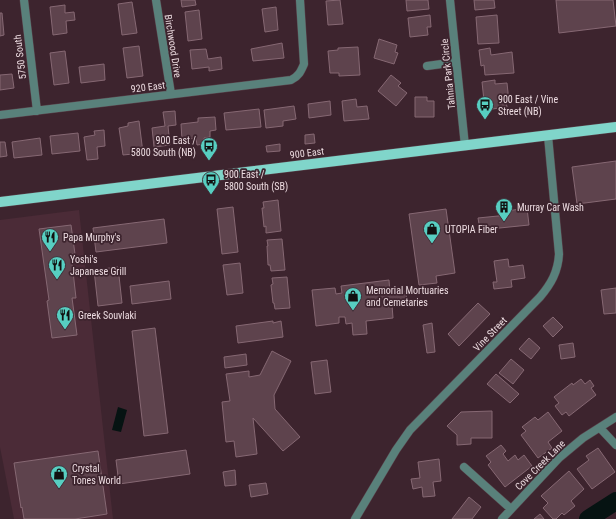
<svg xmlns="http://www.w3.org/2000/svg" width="616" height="519" font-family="'Roboto Condensed',sans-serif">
	<rect width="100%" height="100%" fill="#3d242e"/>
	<path fill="#4b2b37" d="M79,210L113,519H14L0,447V220Z"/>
	<path fill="#061312" d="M118,407L127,410L121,432L112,430Z"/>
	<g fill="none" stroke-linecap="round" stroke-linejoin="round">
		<path stroke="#061312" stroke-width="18" d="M588,519L616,501"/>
	</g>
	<path fill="#5e434d" stroke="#866873" d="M181,0H195L196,5L182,7Z
		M340,0L343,24L328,25L326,1Z
		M406,0H428L429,9L407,11Z
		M474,0H494L495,8L475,10Z
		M556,0H613L616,26L559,33Z
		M132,2L137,33L122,35L118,4Z
		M65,5V13L74,12L75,20L66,21L67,33L53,35L50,7Z
		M276,7L278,30L265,32L262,9Z
		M199,10L202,39L188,41L185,12Z
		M0,13H2L4,35L0,36Z
		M430,15L431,27H427L428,35L410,37L408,18Z
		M497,15L499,43L478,44L476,17Z
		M379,39L397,45L395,52L398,53L394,64L374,58Z
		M282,43L284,58L253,61L251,49Z
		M139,46L143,76L127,78L123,48Z
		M358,47L360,75L339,76V73H330L328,51L338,50V48Z
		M490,48L491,55L512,52L514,73L485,75L484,65L481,66L479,50Z
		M206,49L208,59L221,57L222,69L209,71V67L192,69L190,50Z
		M65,51L69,83L54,85L50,53Z
		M104,64L105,80L81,83L79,67Z
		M12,74L14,88L0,90V75Z
		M391,75L401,83L398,86L407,93L396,106L378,91Z
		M495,80V84L507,83L509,102H506L507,107L485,110L482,82Z
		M415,97H427V101H434V117H415Z
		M356,99L357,107L367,106L369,119L344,121L342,101Z
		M330,101L331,115L309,118L308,104Z
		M294,106L296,119L283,121V126L266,128L264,110Z
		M259,109L261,127L226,130L224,113Z
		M175,111L176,125L168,126L170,145L154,147L152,128L165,126L163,112Z
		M215,117L216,130L210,131V137L204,138L205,144L197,145L196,138L182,140L181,124L198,122V118Z
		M139,121L143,153L123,155L119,128L128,126V123Z
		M104,130L105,146L97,147L98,159L87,160L84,137L95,135L94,131Z
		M78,133L80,151L52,154L50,136Z
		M314,134L315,143L305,144V135Z
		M40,138L42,155L14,158L12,142Z
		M0,142H5L7,156L0,157Z
		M280,144V151L267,152L266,146Z
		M616,161V199L577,204L572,167Z
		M278,200L281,231L266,233V226L264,227L262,208H264L263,202Z
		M233,207L238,252L222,254L217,209Z
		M527,208L529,225L480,230L478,218L508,215L507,211Z
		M446,209L455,273L436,276L437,283L419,285L409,214Z
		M164,219L167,243L96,252L93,228Z
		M71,225L75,254H71L76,298H72L77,335L52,338L47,301L49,300L39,229Z
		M282,239L285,270L271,271L270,265H268L267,246H268L267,240Z
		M508,259L509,267L523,265L525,278L511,280L512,287L494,289L493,282H497L494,261Z
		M240,263L243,293L227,295L223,265Z
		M118,267L122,303L98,306L94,270Z
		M287,277L290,308L275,309L274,303H273L271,285L273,284L272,278Z
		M389,280L390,293L406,291L407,303L392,305L393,318L366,321L367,334L353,335L352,323L346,324L345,317H339V323L316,326L312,290L335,288L336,294L342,293L341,286Z
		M169,281L171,299L132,304L130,286Z
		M616,288V313L604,314L601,290Z
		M478,303L490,314L459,346L448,334Z
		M553,317L563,327L553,337L543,326Z
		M273,321V323L281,321L283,337L238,343L236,326Z
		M432,323L435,352L427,353L423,325Z
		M155,328L168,433L144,436L132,331Z
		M529,338L540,348L531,359L519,349Z
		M573,343L575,357L561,359L559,345Z
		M272,351L291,361L274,395L275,409L300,437L283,451L253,418L257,454L236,457L234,441L226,442L222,402L230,401L226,374L249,371V377L260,375Z
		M246,354L247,365L225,368L224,357Z
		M511,359L524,370L513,384L499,373Z
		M327,360L331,392L315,394L311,362Z
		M496,374L519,394L510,403L487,384Z
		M581,379L585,384L590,380L594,386L591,388L596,395L569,416L566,412L562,415L555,406L559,403L554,397L572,383L573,385Z
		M492,411V438H471V444L457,445V435L447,426L461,412Z
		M548,412L562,431L548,442L552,448L538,458L521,435L526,431L522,427L535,417L538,420Z
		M501,445L506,451L503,454L508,461L515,455L518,460L524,455L532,466L505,487L488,465L491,462L486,456Z
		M598,448L615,472L592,489L577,469L589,460L586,456Z
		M186,450L190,474L119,484L116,460Z
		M98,451L107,514L75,519H24L22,507L21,508L14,463Z
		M439,459L441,481L433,482L435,496L423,497L422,487L413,489L411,479L420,478L418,462Z
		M235,470L236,485L225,486L223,472Z
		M569,471L584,489L571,501L575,506L564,515L562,513L556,519H553L543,508L548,503L541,496Z
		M266,483L268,494L251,497L249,485Z
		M469,497L481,507L472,519H452Z
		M540,514L544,519H534Z"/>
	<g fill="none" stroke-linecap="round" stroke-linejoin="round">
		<g stroke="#59414a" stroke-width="9">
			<path id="minor" d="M24,0L37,111
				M156,0L171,94
				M450,0L465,146
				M427,66L456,62
				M0,115L291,80C299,76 301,71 304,64L300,0
				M600,428L616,445
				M464,467L511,509
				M502,519L559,458L583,438L616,417"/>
		</g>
		<g stroke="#59414a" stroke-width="9">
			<path id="tertiary" d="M355,519L396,450L410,430L540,297C551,284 558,272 559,254L548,136"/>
		</g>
		<g stroke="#59414a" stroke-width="11">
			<path id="primary" d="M0,202L616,127"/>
		</g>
		<use href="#minor" stroke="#59817b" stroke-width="8"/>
		<use href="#tertiary" stroke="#59817b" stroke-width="8"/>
		<use href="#primary" stroke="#80d5ca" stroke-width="10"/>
	</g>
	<defs>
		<g id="bus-pin" transform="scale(0.9)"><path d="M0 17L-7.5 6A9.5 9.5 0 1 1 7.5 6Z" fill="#57cec1" stroke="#3d242e"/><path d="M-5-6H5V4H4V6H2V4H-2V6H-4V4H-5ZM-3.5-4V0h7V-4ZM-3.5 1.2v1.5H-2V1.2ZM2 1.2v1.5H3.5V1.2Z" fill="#111"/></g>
		<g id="building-pin" transform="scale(0.9)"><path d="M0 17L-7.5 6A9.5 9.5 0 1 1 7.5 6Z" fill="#57cec1" stroke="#3d242e"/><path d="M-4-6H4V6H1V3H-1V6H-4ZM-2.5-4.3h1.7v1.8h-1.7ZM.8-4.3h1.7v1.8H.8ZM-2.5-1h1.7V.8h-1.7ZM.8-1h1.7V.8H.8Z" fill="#111"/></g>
		<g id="shop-pin" transform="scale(0.9)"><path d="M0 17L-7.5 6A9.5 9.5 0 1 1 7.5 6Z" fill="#57cec1" stroke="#3d242e"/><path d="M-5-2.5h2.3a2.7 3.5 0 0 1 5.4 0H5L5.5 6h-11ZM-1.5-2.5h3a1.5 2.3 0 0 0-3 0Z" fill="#111"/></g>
		<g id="restaurant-pin" transform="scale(0.9)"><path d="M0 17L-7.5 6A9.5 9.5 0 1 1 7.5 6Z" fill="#57cec1" stroke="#3d242e"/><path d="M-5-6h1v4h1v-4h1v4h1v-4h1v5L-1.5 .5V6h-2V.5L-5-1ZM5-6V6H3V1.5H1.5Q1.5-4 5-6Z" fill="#111"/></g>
	</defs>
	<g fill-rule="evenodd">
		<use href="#bus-pin" x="485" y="105"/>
		<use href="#bus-pin" x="209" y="146"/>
		<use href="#bus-pin" x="211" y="180"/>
		<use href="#building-pin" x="504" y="207"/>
		<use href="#shop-pin" x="432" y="229"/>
		<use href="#restaurant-pin" x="50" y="237"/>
		<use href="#restaurant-pin" x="57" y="265"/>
		<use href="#shop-pin" x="353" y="296"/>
		<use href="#restaurant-pin" x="65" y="315"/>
		<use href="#shop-pin" x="59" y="474"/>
	</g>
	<g text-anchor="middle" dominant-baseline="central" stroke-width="3.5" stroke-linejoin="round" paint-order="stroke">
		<g font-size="10" fill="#ecdbe0" stroke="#3d242e">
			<text transform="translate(173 46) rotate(81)">Birchwood Drive</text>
			<text transform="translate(20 57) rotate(-97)">5750 South</text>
			<text transform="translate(448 74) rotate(-96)">Tahnia Park Circle</text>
			<text transform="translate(148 87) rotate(-7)">920 East</text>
			<text transform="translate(307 153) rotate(-7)">900 East</text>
			<text transform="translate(490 334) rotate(-46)">Vine Street</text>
			<text transform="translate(540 465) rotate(-45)">Cove Creek Lane</text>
		</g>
		<g font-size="10" fill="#ecdbe0" stroke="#3d242e" text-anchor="start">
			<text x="498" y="99">900 East / Vine<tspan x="498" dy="12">Street (NB)</tspan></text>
			<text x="196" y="140" text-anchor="end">900 East /<tspan x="196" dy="12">5800 South (NB)</tspan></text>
			<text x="224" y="174">900 East /<tspan x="224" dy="12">5800 South (SB)</tspan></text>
			<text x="517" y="207">Murray Car Wash</text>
			<text x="445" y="229">UTOPIA Fiber</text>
			<text x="63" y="237">Papa Murphy's</text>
			<text x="70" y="259">Yoshi's<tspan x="70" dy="12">Japanese Grill</tspan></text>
			<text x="366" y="290">Memorial Mortuaries<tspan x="366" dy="12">and Cemetaries</tspan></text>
			<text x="78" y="315">Greek Souvlaki</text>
			<text x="72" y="468">Crystal<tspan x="72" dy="12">Tones World</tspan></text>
		</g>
	</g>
</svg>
